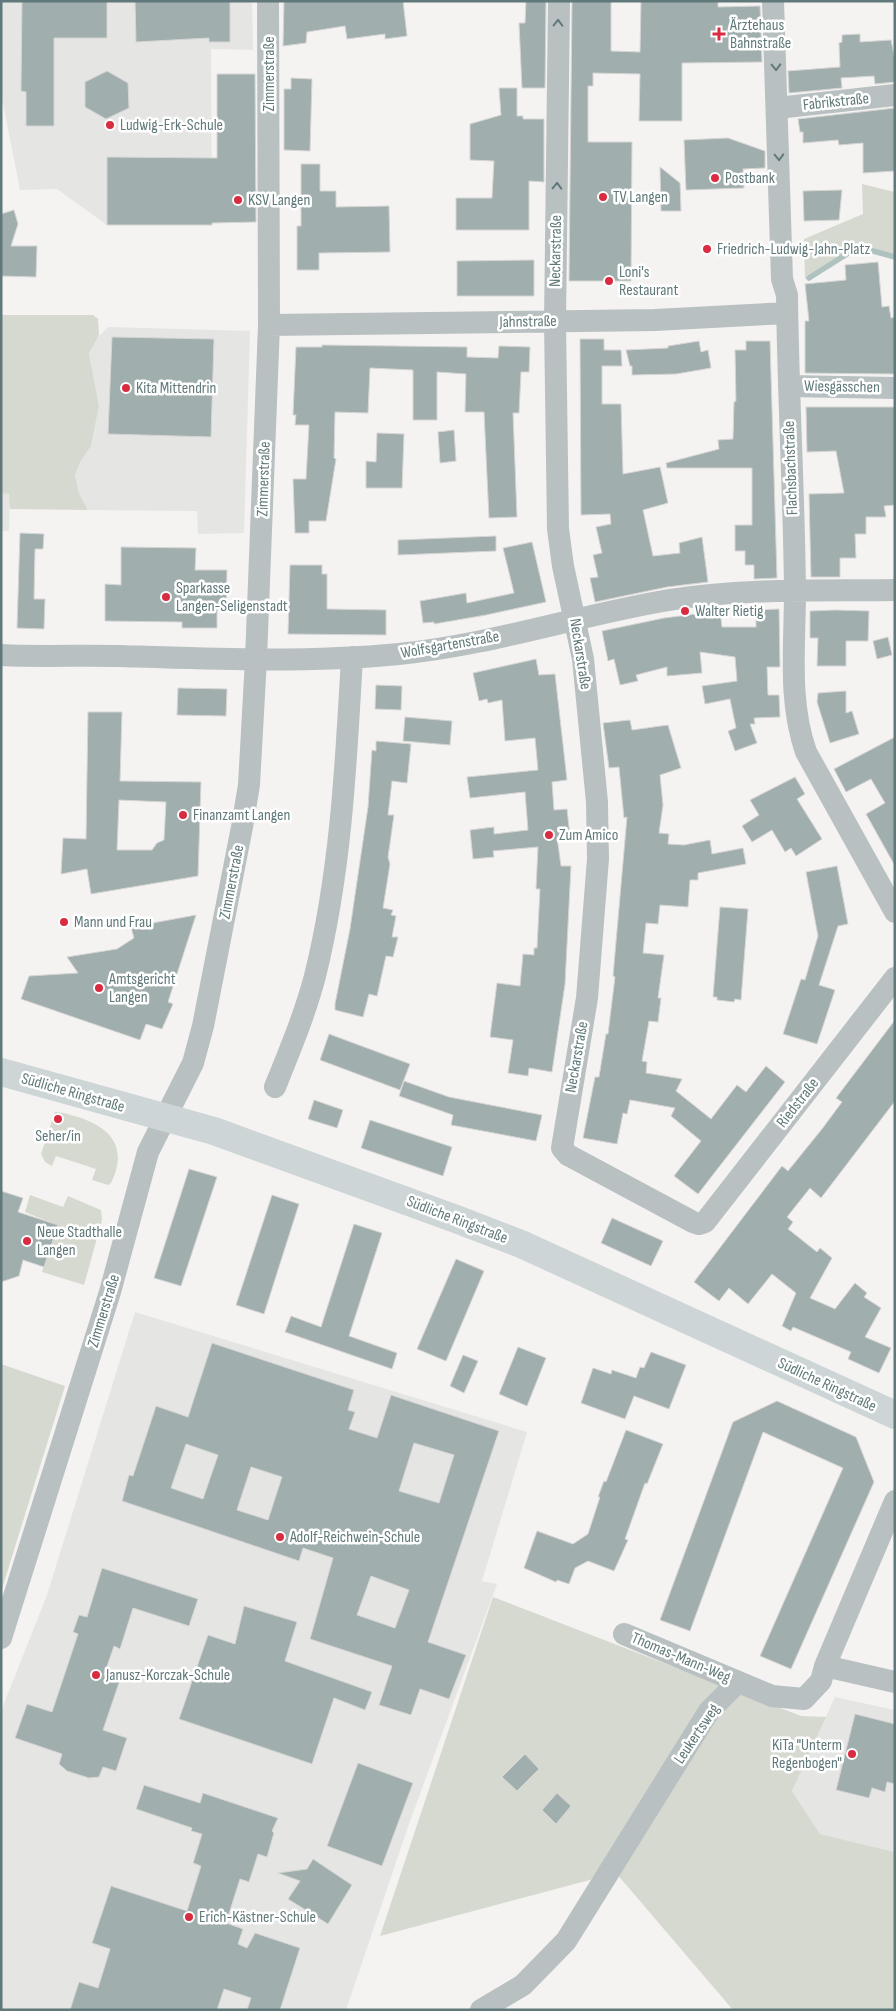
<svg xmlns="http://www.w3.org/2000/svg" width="896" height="2011" font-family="'Sofia Sans Condensed',sans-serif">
	<rect width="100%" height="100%" fill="#f5f3f1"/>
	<path fill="#e5e5e4" d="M1,1H252L253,50L211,49L212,225H107L57,189L20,190L1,93Z
		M108,327L250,331L244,533L198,534L197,511L88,510L79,493L75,475L78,463L91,446L99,405L89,353L94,341Z
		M1,493H9L10,498L9,531H1Z
		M135,1312L527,1432L482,1581L497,1584L409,1824L346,2010H1V1711L47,1595Z
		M835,1697L895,1710V1852L820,1834L792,1791Z"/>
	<path fill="#d6d9d0" d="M862,184L895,192V255L859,245L805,279L804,239L863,214Z
		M1,315H93L98,319L99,335L89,353L99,406L91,446L80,462L75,475L79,493L88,510L10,509L9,494L1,493Z
		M55,1112C63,1112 70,1115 78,1117C112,1128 128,1148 111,1183L108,1185L92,1180L96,1169L56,1156L52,1166L45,1162L41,1154Z
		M30,1195L63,1207L68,1196L101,1210L102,1220L84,1285L42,1272L57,1225L25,1212Z
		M1,1364L65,1386L1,1592Z
		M493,1597L801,1716L826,1717L792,1791L820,1834L895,1852V2010H733L616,1873L380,1936Z"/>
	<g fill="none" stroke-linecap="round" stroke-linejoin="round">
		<path stroke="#b0c2c0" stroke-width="5.5" d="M809,278L858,247L895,257"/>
	</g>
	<path fill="#a0aeae" stroke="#d6d5d4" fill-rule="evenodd" d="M22,1H107V38H54V126H26V92L21,91Z
		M135,1H230V42H209V38L136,42Z
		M284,1H403L407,36L385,39V34L347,39L345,26L307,32L306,43L283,46Z
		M526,1H546L545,88H522L519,23H525Z
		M572,1H611V51L640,52L641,1H718V7L760,6L762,62L682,63V121H639L640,74L593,73V86H588V142H632L631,281H569Z
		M860,34V42L891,40L895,60V82L875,84L874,76L841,78L842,88L789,93L788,71L840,67L839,43L842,42V35Z
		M107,71L128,83L129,108L106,119L85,107V82Z
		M217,74H255L256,222L212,223V225H107V157L217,158Z
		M291,78L312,79L310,151L284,150V89H291Z
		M499,88H517V116H523V119H544V182L529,181V230H456V198H492L494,161L470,160V124L501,115Z
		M895,108V171L863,173V143L839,145L838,140L803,143V132H800L798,119Z
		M728,138L765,151V168L743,169L744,188L686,190L684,140Z
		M301,164H320V191H336V207L389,206L390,252L319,253V270H297V226H301Z
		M660,167L680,183L681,211H661Z
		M842,190L839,220L804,221L803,191Z
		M14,210L18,224L11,246H37L36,277L1,276V214Z
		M534,260V296H457V261Z
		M878,262L882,307L889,306L891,318L895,317V374L805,373V321H809L805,284L846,280L845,265Z
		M112,337L214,339L211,437L108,434Z
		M580,339H604V350H621L622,366H602V404H621L623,474L660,467L668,503L643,510L653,556L680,553L679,543L702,537L708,582L667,587L595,602L590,578L598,577L593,555L602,553L596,527L611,524L610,514L581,515Z
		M699,341L701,352L708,350L711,368L676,374L632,375V366H630L626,350L668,348V346Z
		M746,341H770L777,578L754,579V565H745V551H735V525H752V468H667L666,463L719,449L718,440L733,439L734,402L736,401L735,350H746Z
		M322,345L467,347V357L498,358L499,346L530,347L529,372H521L519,413H513L517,517L489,518L484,412H465L466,374L437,372V420H413V370L370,368L368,413L335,412L334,458L336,459L326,521H309V533H295L293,479H306L309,425H295L296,415H293L296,347H322Z
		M806,407H895V505L884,506L886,517H866V534H855L856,558H840V577H811L809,494L844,493L836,451L807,452Z
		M454,430L456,461L440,463L438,432Z
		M377,433L404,434L402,488H366V461L376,462Z
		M20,533L44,534L43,549H35L34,599H45L44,629L17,628Z
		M496,536V551L398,555V540Z
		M532,542L546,602L486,615L434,624V622L423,623L420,601L466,593L467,603L514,593L503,548Z
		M121,547L196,548L195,570H227L226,610H217V628H182V622L105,621V584L121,585Z
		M290,565H322V574H327V609L386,610V635L288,634Z
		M779,609L780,667H767L768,695H779L780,717L754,718L755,724H750L757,743L735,751L728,731L736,728L730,699L705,704L702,686L737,681L735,657L700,652L702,673L667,676V667L636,675L638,681L620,685L614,659L608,661L602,631L664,618L720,611L722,627H756V610Z
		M835,610L869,611L868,641H846V666H817L818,638H810V611Z
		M888,637L892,655L877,659L873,641Z
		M536,659L539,675L555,674L567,780L552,782L554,810L567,809L570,836L557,837L561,866H571L565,984L552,1072L529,1068L528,1076L508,1073L513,1040L490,1037L497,983L520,986L523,954L534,955V948H537L540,889H536L538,847L493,851L494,857L473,859L470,830L494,827V834L528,830L525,792L470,798L467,777L538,770L535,738L505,741L502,700L488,703L487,699L479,701L473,673Z
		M376,685L402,686L401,710L375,709Z
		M178,688L227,689L226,716L177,715Z
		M846,691V713L852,711L859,734L830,743L817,702L818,693Z
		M88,712H122L120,781L201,782L198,876L91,894L87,869L61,874L63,838L86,839ZM119,800L166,802L164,840L157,843L152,850H117Z
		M405,717L452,721L450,745L403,741Z
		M630,720L632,730L668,725L681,768L660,775L663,805L659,833L669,834L668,844L684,845L710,840L712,854L743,848L746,864L698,873V880H690L688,907L660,905L658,924L646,923L643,953L664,955L658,998H661L658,1022L649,1021L642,1061L647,1062L646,1073L682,1079L676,1091L711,1119L737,1085L746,1092L766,1066L785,1082L698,1194L674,1176L701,1141L671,1116L675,1108L630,1100L627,1114L623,1113L617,1144L583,1138L595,1077H599L606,1034H608L615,977L613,976L627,817L624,818L619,767L609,768L603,723Z
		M895,737V866L866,814L885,803L871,779L846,792L834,769Z
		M376,741L411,744L407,783L392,781L388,815H394L388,857L390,864L383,908L393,910L391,915L396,916L392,937H398L393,957L386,956L377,996L369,994L363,1017L335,1010V1004L350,929L368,807L372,750L376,751Z
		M795,777L805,794L797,799L822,839L796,856L791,848L785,852L772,830L752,842L742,826L759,815L750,800Z
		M837,866L848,924L838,926L819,985L835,990L817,1044L783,1034L801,979L805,980L818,936L806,872Z
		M720,907L748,909L741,1000L735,999L734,1002L717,1000V997H713Z
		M196,915L168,1002L173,1004L162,1029L146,1024L140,1040L21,999L29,976L78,973L67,957L117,949L134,938L131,927Z
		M895,1020V1101L821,1198L810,1188L787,1217L793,1222L788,1229L817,1252L820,1248L832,1258L810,1298L835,1309L855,1283L867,1293L864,1297L881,1308L865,1337L891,1348L879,1373L848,1359L851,1352L793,1327L791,1331L782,1326L796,1293L772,1274L748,1304L729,1288L719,1301L694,1282L782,1166L788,1171L822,1129L842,1102L836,1098Z
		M329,1034L410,1064L400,1090L320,1060Z
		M404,1081L449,1097L542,1115L536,1141L451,1125L453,1115L399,1096Z
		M314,1100L343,1110L337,1128L308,1119Z
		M370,1120L452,1147L443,1176L361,1148Z
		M189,1169L217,1177L181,1286L154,1278Z
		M1,1191L23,1198L18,1212L58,1225L44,1267L23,1260L19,1276L1,1282Z
		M272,1195L299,1204L264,1314L236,1305Z
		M612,1218L663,1241L651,1266L601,1243Z
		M354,1224L382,1233L349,1336L397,1353L392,1369L285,1332L291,1316L321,1327Z
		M456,1259L484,1271L446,1361L417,1349Z
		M212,1343L354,1390L348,1410L355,1412L349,1429L377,1438L391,1395L499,1431L428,1642L466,1655L449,1699L420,1689L411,1715L379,1705L392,1666L310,1639L333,1558L303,1548L299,1561L122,1501L129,1475L133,1476L156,1406L188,1417ZM414,1443L454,1455L439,1503L399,1491ZM186,1444L218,1455L203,1499L171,1488ZM251,1467L282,1477L268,1520L237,1510ZM371,1576L409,1590L395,1628L357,1615Z
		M518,1347L546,1358L527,1406L499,1394Z
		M651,1352L686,1365L669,1409L634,1396L625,1419L581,1403L593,1368L611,1374L612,1370L636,1378L640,1367L644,1368Z
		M463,1355L478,1361L464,1393L450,1386Z
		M777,1401L856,1437L874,1482L791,1669L760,1656L843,1468L763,1432L690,1631L660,1620L733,1422Z
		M626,1430L663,1444L647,1484L645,1483L625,1539L628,1540L614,1571L588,1561L575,1568L569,1584L557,1580L556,1582L524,1568L537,1531L573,1544L588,1534L600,1497H598L604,1481L606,1482Z
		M102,1568L198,1599L189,1626L133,1608L120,1649L114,1646L104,1675L120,1680L103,1730L127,1738L116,1771L103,1767L99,1777L89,1778L67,1771L59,1764L62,1754L15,1738L27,1704L52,1712L78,1634L73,1632L79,1615L87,1617Z
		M244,1606L297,1622L285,1661L372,1692L365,1710L334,1698L312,1764L179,1719L208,1635L235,1644Z
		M855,1714L895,1724V1784L887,1782L885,1792L872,1788L869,1798L836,1790Z
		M525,1754L539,1769L517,1791L502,1777Z
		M358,1763L413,1783L382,1866L327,1846Z
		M144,1785L200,1803L203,1793L278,1818L272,1831L274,1833L267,1857L258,1854L249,1882L240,1879L226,1923L243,1929L238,1944L247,1948L255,1933L300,1948L280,2010H247L251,1998L224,1989L217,2010H70L79,1982L98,1988L110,1949L92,1943L111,1886L187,1911L201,1866L193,1863L202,1834L191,1831L192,1828L136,1809Z
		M557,1793L571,1806L556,1824L542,1810Z
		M313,1859L352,1885L328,1924L288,1899L300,1881L278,1873L307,1869Z"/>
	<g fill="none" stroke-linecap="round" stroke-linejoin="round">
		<path stroke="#b9c0c1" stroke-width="22" d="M559,1L555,322L558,529L563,566L583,659L597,802L598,859L587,998L562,1148L568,1155L693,1222L699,1224L705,1222L895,978
			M773,1L782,279L787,295C788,393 794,492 795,591C795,645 788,701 806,752L895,912
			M777,108L895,95
			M269,325L655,320L787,313
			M789,386L895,388
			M1,655C40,657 80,655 119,656C211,659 306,663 399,654C491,645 579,615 669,600C744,588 820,591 895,590
			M275,1087C290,1050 305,1014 315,976C341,872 346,764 352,657
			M624,1634L772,1696L804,1699L821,1681L825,1666L895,1501
			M1,1638L110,1292L148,1152L193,1063L203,1026L242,827L249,785L256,659L269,325L268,1
			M825,1666L895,1682
			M481,2010L523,1985L566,1941L709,1711L738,1682"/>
		<path stroke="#cdd5d6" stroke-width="28" d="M1,1072L214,1131L456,1219L521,1244L895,1415"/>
	</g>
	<defs><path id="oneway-chevron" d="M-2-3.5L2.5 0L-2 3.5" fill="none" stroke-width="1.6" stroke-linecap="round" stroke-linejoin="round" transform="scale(1.25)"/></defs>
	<g stroke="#61797a">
		<use href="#oneway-chevron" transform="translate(558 23) rotate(-89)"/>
		<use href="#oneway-chevron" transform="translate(776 67) rotate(88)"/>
		<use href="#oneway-chevron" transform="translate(779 157) rotate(88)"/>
		<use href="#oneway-chevron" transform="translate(557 186) rotate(-89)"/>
	</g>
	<g fill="#d92c41" stroke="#fff" stroke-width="2">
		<path d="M716.5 26.5h5v5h5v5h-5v5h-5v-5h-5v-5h5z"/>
		<circle cx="110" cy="125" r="5"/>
		<circle cx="715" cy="178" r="5"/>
		<circle cx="603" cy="197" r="5"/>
		<circle cx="238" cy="200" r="5"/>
		<circle cx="707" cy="249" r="5"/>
		<circle cx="609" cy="281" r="5"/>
		<circle cx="126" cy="388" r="5"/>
		<circle cx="166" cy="597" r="5"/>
		<circle cx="685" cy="611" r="5"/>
		<circle cx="183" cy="815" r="5"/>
		<circle cx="549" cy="835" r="5"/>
		<circle cx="64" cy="922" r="5"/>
		<circle cx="99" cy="988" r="5"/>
		<circle cx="58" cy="1119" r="5"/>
		<circle cx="27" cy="1241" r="5"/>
		<circle cx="280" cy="1537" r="5"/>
		<circle cx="96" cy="1675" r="5"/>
		<circle cx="852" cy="1754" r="5"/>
		<circle cx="189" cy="1917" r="5"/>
	</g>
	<g text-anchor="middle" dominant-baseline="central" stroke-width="5" stroke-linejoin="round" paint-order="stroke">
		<g font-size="16" fill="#61797a" stroke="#fff" text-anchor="start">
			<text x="730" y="25">Ärztehaus<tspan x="730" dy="18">Bahnstraße</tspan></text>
			<text x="120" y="125">Ludwig-Erk-Schule</text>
			<text x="725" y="178">Postbank</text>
			<text x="613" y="197">TV Langen</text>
			<text x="248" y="200">KSV Langen</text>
			<text x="717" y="249">Friedrich-Ludwig-Jahn-Platz</text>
			<text x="619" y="272">Loni's<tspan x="619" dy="18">Restaurant</tspan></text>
			<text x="136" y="388">Kita Mittendrin</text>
			<text x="176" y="588">Sparkasse<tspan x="176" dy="18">Langen-Seligenstadt</tspan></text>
			<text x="695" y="611">Walter Rietig</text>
			<text x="193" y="815">Finanzamt Langen</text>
			<text x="559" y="835">Zum Amico</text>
			<text x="74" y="922">Mann und Frau</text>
			<text x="109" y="979">Amtsgericht<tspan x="109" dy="18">Langen</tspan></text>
			<text x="58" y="1136" text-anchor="middle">Seher/in</text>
			<text x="37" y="1232">Neue Stadthalle<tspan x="37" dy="18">Langen</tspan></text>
			<text x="290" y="1537">Adolf-Reichwein-Schule</text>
			<text x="106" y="1675">Janusz-Korczak-Schule</text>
			<text x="842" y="1745" text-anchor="end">KiTa "Unterm<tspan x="842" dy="18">Regenbogen"</tspan></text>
			<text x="199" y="1917">Erich-Kästner-Schule</text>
		</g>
		<g font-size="16" fill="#61797a" stroke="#fff">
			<text transform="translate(269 74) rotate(-90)">Zimmerstraße</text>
			<text transform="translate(836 102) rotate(-6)">Fabrikstraße</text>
			<text transform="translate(556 251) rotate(-89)">Neckarstraße</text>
			<text transform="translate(528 322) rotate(-1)">Jahnstraße</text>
			<text transform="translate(842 387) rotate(1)">Wiesgässchen</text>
			<text transform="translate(791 468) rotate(-92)">Flachsbachstraße</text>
			<text transform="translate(264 479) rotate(-88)">Zimmerstraße</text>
			<text transform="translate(450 645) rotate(-10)">Wolfsgartenstraße</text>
			<text transform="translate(580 654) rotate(81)">Neckarstraße</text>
			<text transform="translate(232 882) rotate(-79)">Zimmerstraße</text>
			<text transform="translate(577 1057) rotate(-80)">Neckarstraße</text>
			<text transform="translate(73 1093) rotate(16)">Südliche Ringstraße</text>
			<text transform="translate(798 1103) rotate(-52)">Riedstraße</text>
			<text transform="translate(457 1220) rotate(21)">Südliche Ringstraße</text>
			<text transform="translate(104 1311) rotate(-73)">Zimmerstraße</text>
			<text transform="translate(827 1385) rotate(25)">Südliche Ringstraße</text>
			<text transform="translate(681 1658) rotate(23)">Thomas-Mann-Weg</text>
			<text transform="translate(697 1734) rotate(-56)">Leukertsweg</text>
		</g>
	</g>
	<rect width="896" height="2011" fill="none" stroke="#61797a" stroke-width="5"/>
</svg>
